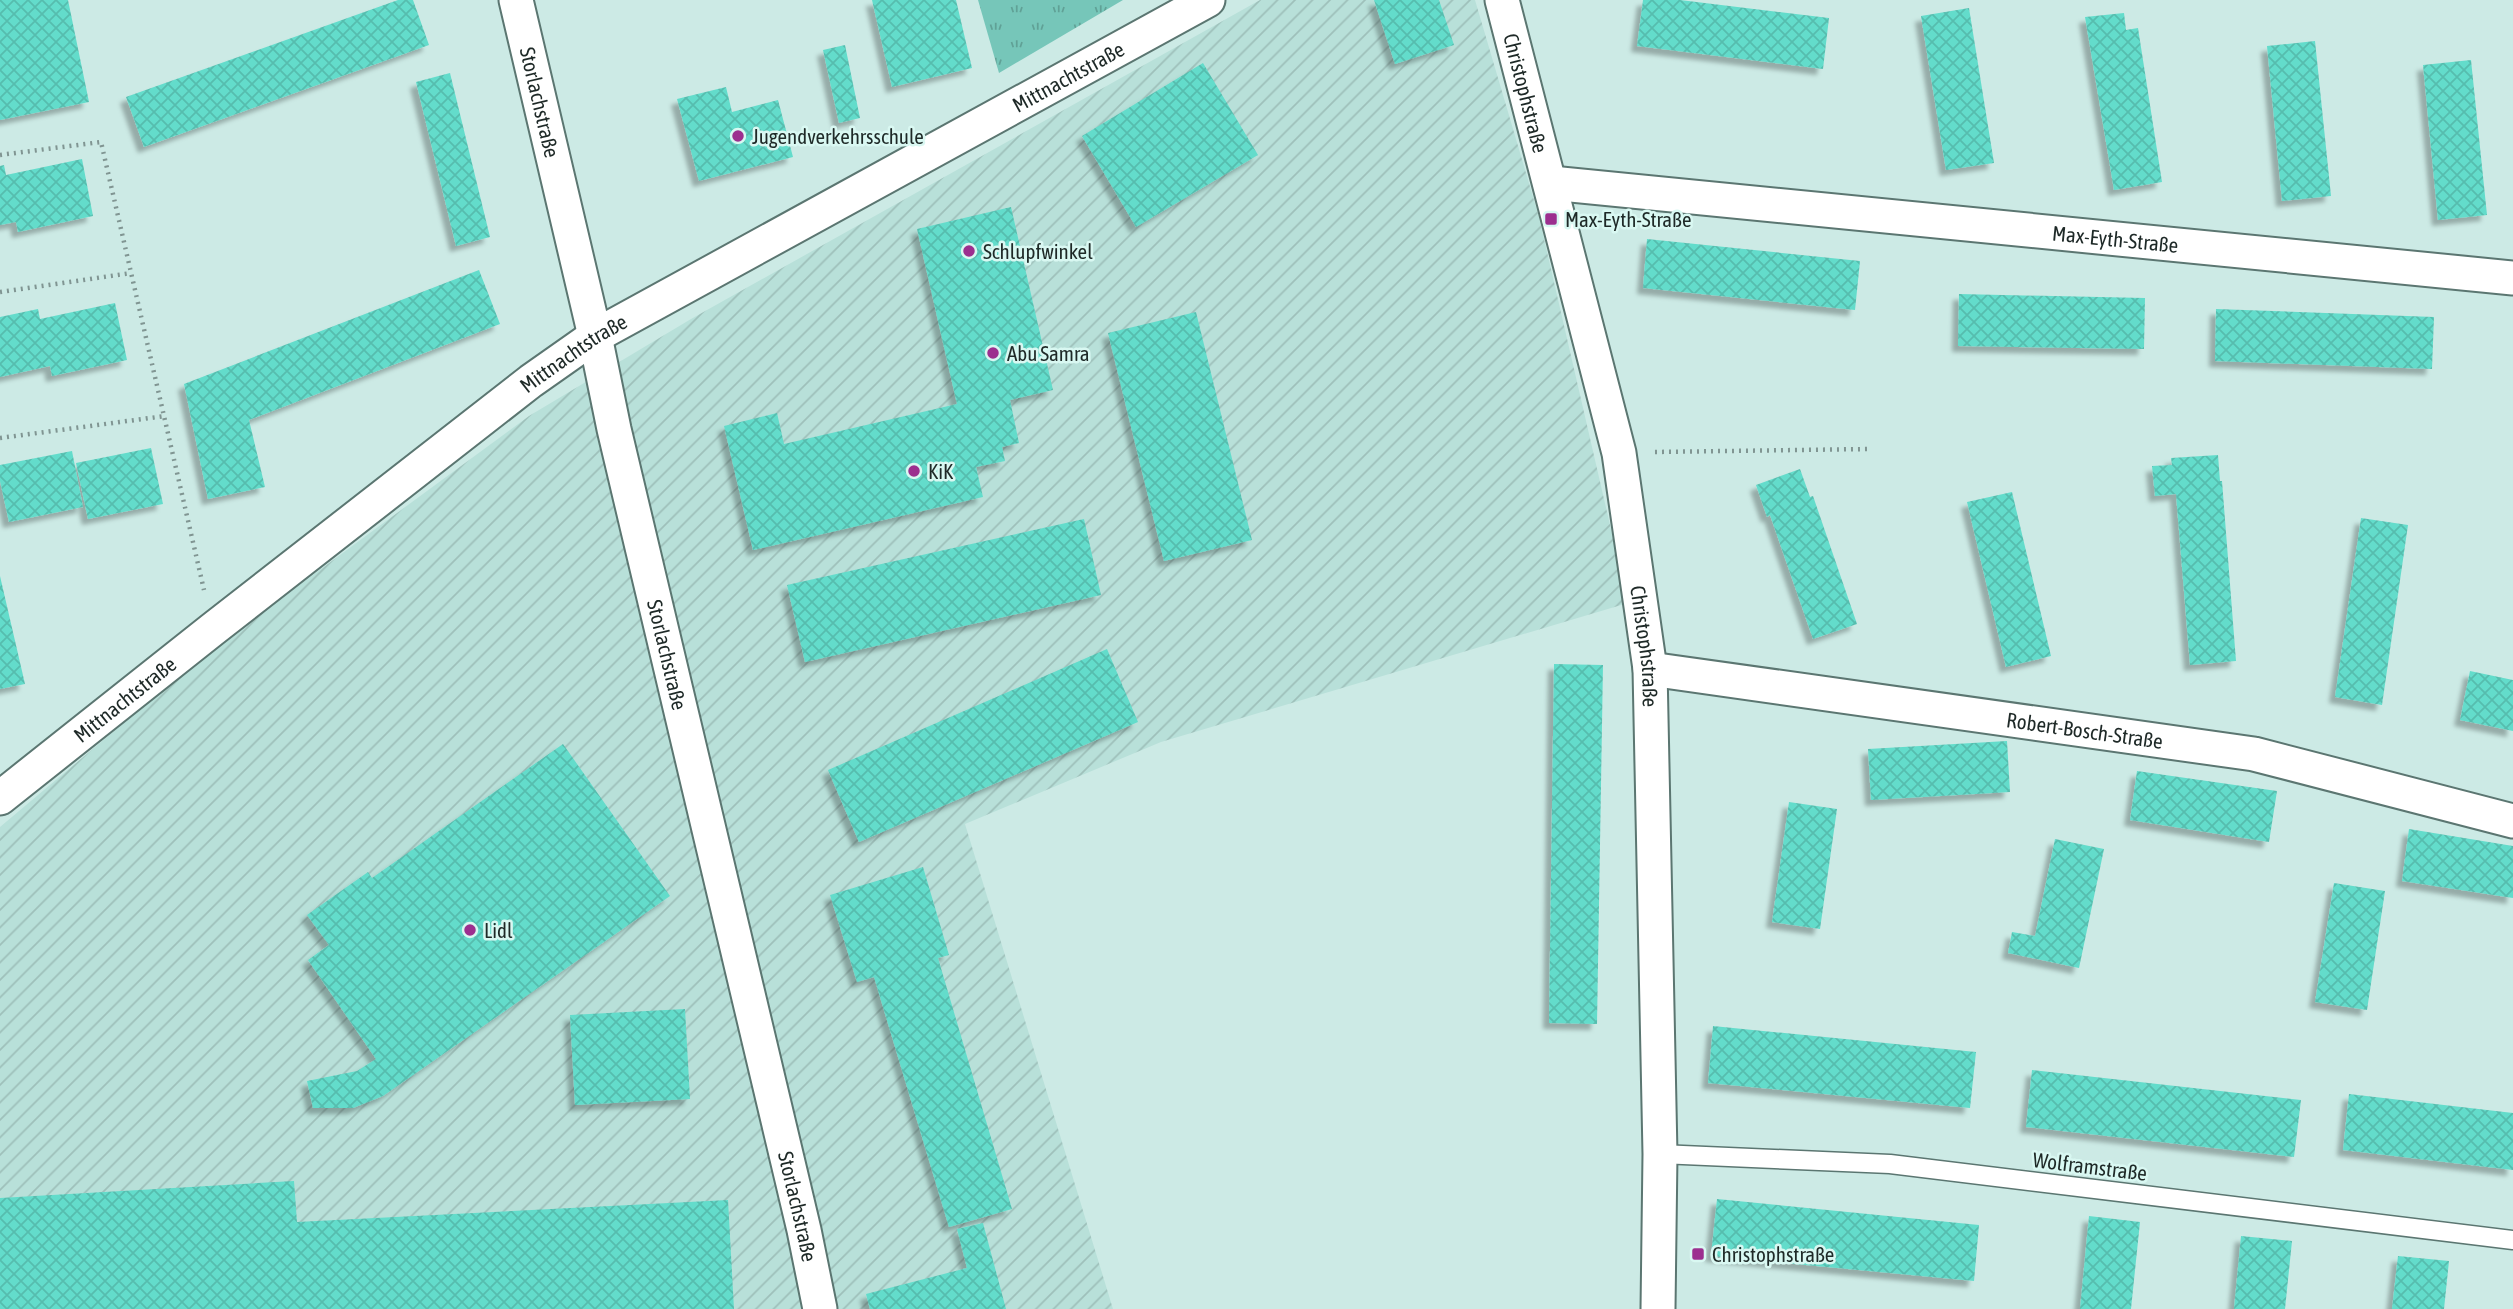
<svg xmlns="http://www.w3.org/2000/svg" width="2513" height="1309" font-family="'Asap Condensed',sans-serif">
	<defs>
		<pattern id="industrial-furrows" width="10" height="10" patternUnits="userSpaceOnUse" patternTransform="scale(1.75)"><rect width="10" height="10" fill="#b8e0d9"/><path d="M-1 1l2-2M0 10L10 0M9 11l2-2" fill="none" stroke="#9ec0ba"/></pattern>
		<pattern id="park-tufts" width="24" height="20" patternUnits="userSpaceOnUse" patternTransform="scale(1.75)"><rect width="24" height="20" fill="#76c6b9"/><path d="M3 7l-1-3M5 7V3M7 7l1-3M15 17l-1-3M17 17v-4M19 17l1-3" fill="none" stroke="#60a196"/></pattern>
		<pattern id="building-cross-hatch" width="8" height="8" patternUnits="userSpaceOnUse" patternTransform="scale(1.75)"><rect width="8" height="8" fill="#63dccb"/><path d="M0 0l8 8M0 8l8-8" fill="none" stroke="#56bdae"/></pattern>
		<filter id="shadow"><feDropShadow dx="-6" dy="6" stdDeviation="2" flood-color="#0004"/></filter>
	</defs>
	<rect width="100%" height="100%" fill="#cceae5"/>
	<path fill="url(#industrial-furrows)" d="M1260,0H1475L1539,217L1628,603L1161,742L965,824L1113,1309H0V827L208,652L529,416L691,319Z"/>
	<path fill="url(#park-tufts)" d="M978,0H1123L999,73Z"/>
	<path fill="url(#building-cross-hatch)" filter="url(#shadow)" d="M0,0H68L89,102L0,120Z
		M398,0H413L429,45L144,147L126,97Z
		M872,0H956L972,68L892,87Z
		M1374,0H1439L1454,45L1395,64Z
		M1643,0H1680L1829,18L1823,69L1637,46Z
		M1969,8L1994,163L1946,170L1921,16Z
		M2124,13L2126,30L2138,28L2162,182L2114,190L2085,17Z
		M2315,41L2331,196L2282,201L2267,46Z
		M845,45L860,118L839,123L823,50Z
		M2471,60L2487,215L2438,220L2423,65Z
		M1203,63L1258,155L1136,227L1082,136Z
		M450,73L490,237L456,246L416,82Z
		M726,87L732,112L778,100L793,157L699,181L677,99Z
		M82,159L93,216L18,232L16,222L0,225V166L4,165L6,175Z
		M1011,207L1053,390L1010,400L1019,443L1002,447L1005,461L976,467L983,497L753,550L724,426L777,413L784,444L957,404L917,229Z
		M1647,239L1860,261L1855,310L1643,288Z
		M479,270L500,324L249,420L265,487L208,499L184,384Z
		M1959,294L2145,298L2144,349L1958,346Z
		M115,303L127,360L52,376L50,366L0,377V317L38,309L40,319Z
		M2216,309L2434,317L2432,369L2215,361Z
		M1196,312L1252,540L1164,561L1108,333Z
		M151,448L163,504L88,519L76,463Z
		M72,451L83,507L9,522L0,481V465Z
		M2218,455L2220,481H2222L2236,661L2190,665L2176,494L2155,496L2152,466L2172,465L2171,458Z
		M1800,469L1810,497L1813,496L1857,624L1813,639L1770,515L1767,517L1756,485Z
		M2012,492L2051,656L2006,667L1967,502Z
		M2361,518L2408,525L2382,705L2335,697Z
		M1084,519L1101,595L805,662L787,585Z
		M0,576L25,684L0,689Z
		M1107,649L1138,722L859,842L828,770Z
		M1554,664L1603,665L1597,1024L1549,1023Z
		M2470,671L2513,680V731L2460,720Z
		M2007,741L2010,792L1871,800L1868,749Z
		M563,744L670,896L383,1096L353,1108H313L307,1081L357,1071L376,1059L308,960L329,945L307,915L368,872L372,878Z
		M2137,771L2277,791L2269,842L2130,820Z
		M1789,802L1837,809L1820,929L1772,922Z
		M2409,829L2513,846V898L2402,881Z
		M2055,839L2104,849L2079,968L2008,953L2012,932L2035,936Z
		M923,867L949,955L938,958L1012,1209L949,1227L874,977L857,982L830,895Z
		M2334,883L2385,891L2367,1010L2315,1002Z
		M685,1009L690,1099L575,1105L570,1015Z
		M1713,1026L1976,1052L1970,1108L1708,1083Z
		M2032,1070L2301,1100L2294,1157L2026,1127Z
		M2349,1094L2513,1113V1170L2343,1150Z
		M294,1181L297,1222L728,1200L734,1309H0V1198Z
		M1717,1199L1979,1225L1974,1281L1711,1256Z
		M2089,1216L2140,1222L2131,1309H2080Z
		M983,1223L1006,1309H870L866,1294L967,1268L957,1229Z
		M2241,1236L2292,1241L2285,1309H2234Z
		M2398,1256L2449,1261L2444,1309H2392Z"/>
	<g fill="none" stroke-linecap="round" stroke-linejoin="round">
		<g stroke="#5b7671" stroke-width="21">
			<path id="service" d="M1660,1154L1890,1164L2513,1240"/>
		</g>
		<g stroke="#5b7671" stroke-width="37">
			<g id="minor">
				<path id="s1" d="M516,0L595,336L614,429L804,1230L820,1309"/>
				<path id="s2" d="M1502,0L1619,453L1650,669L1660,1154L1658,1309"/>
				<path id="s3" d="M1551,183L2513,278"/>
				<path id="s4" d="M1650,669L2254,754L2513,821"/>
				<path id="s5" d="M0,798L213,629L531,381L595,336L1208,0"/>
			</g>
		</g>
		<path stroke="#809592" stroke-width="4.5" stroke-dasharray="2 5" stroke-linecap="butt" d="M0,155L101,142L204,590
			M0,292L131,273
			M0,438L165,416
			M1655,452L1869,449"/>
		<use href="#service" stroke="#fff" stroke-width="18"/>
		<use href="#minor" stroke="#fff" stroke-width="33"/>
	</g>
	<g fill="#9c2f8f" stroke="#d9f8f2" stroke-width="2.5">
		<circle cx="738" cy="136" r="7"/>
		<rect x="1544" y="212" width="14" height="14" rx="3.5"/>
		<circle cx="969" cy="251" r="7"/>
		<circle cx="993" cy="353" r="7"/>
		<circle cx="914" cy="471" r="7"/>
		<circle cx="470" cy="930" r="7"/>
		<rect x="1691" y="1247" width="14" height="14" rx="3.5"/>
	</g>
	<g text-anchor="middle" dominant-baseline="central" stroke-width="5" stroke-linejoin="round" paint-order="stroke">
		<g font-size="21" fill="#1e2927" stroke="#d9f8f2">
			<text stroke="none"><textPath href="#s5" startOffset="1293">Mittnachtstraße</textPath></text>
			<text stroke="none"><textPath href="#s2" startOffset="96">Christophstraße</textPath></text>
			<text stroke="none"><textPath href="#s1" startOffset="105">Storlachstraße</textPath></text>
			<text stroke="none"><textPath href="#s3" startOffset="567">Max-Eyth-Straße</textPath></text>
			<text stroke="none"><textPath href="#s5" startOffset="726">Mittnachtstraße</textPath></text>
			<text stroke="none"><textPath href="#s2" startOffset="663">Christophstraße</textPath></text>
			<text stroke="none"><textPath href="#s1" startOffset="672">Storlachstraße</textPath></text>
			<text stroke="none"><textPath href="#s5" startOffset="159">Mittnachtstraße</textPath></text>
			<text stroke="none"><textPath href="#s4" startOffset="439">Robert-Bosch-Straße</textPath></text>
			<text transform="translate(2090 1166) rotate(7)">Wolframstraße</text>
			<text stroke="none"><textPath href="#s1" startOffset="1239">Storlachstraße</textPath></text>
		</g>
		<g font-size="21" fill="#1e2927" stroke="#d9f8f2" text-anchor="start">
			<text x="752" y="136">Jugendverkehrsschule</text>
			<text x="1565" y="219">Max-Eyth-Straße</text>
			<text x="983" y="251">Schlupfwinkel</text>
			<text x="1007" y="353">Abu Samra</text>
			<text x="928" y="471">KiK</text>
			<text x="484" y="930">Lidl</text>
			<text x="1712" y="1254">Christophstraße</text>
		</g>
	</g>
</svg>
